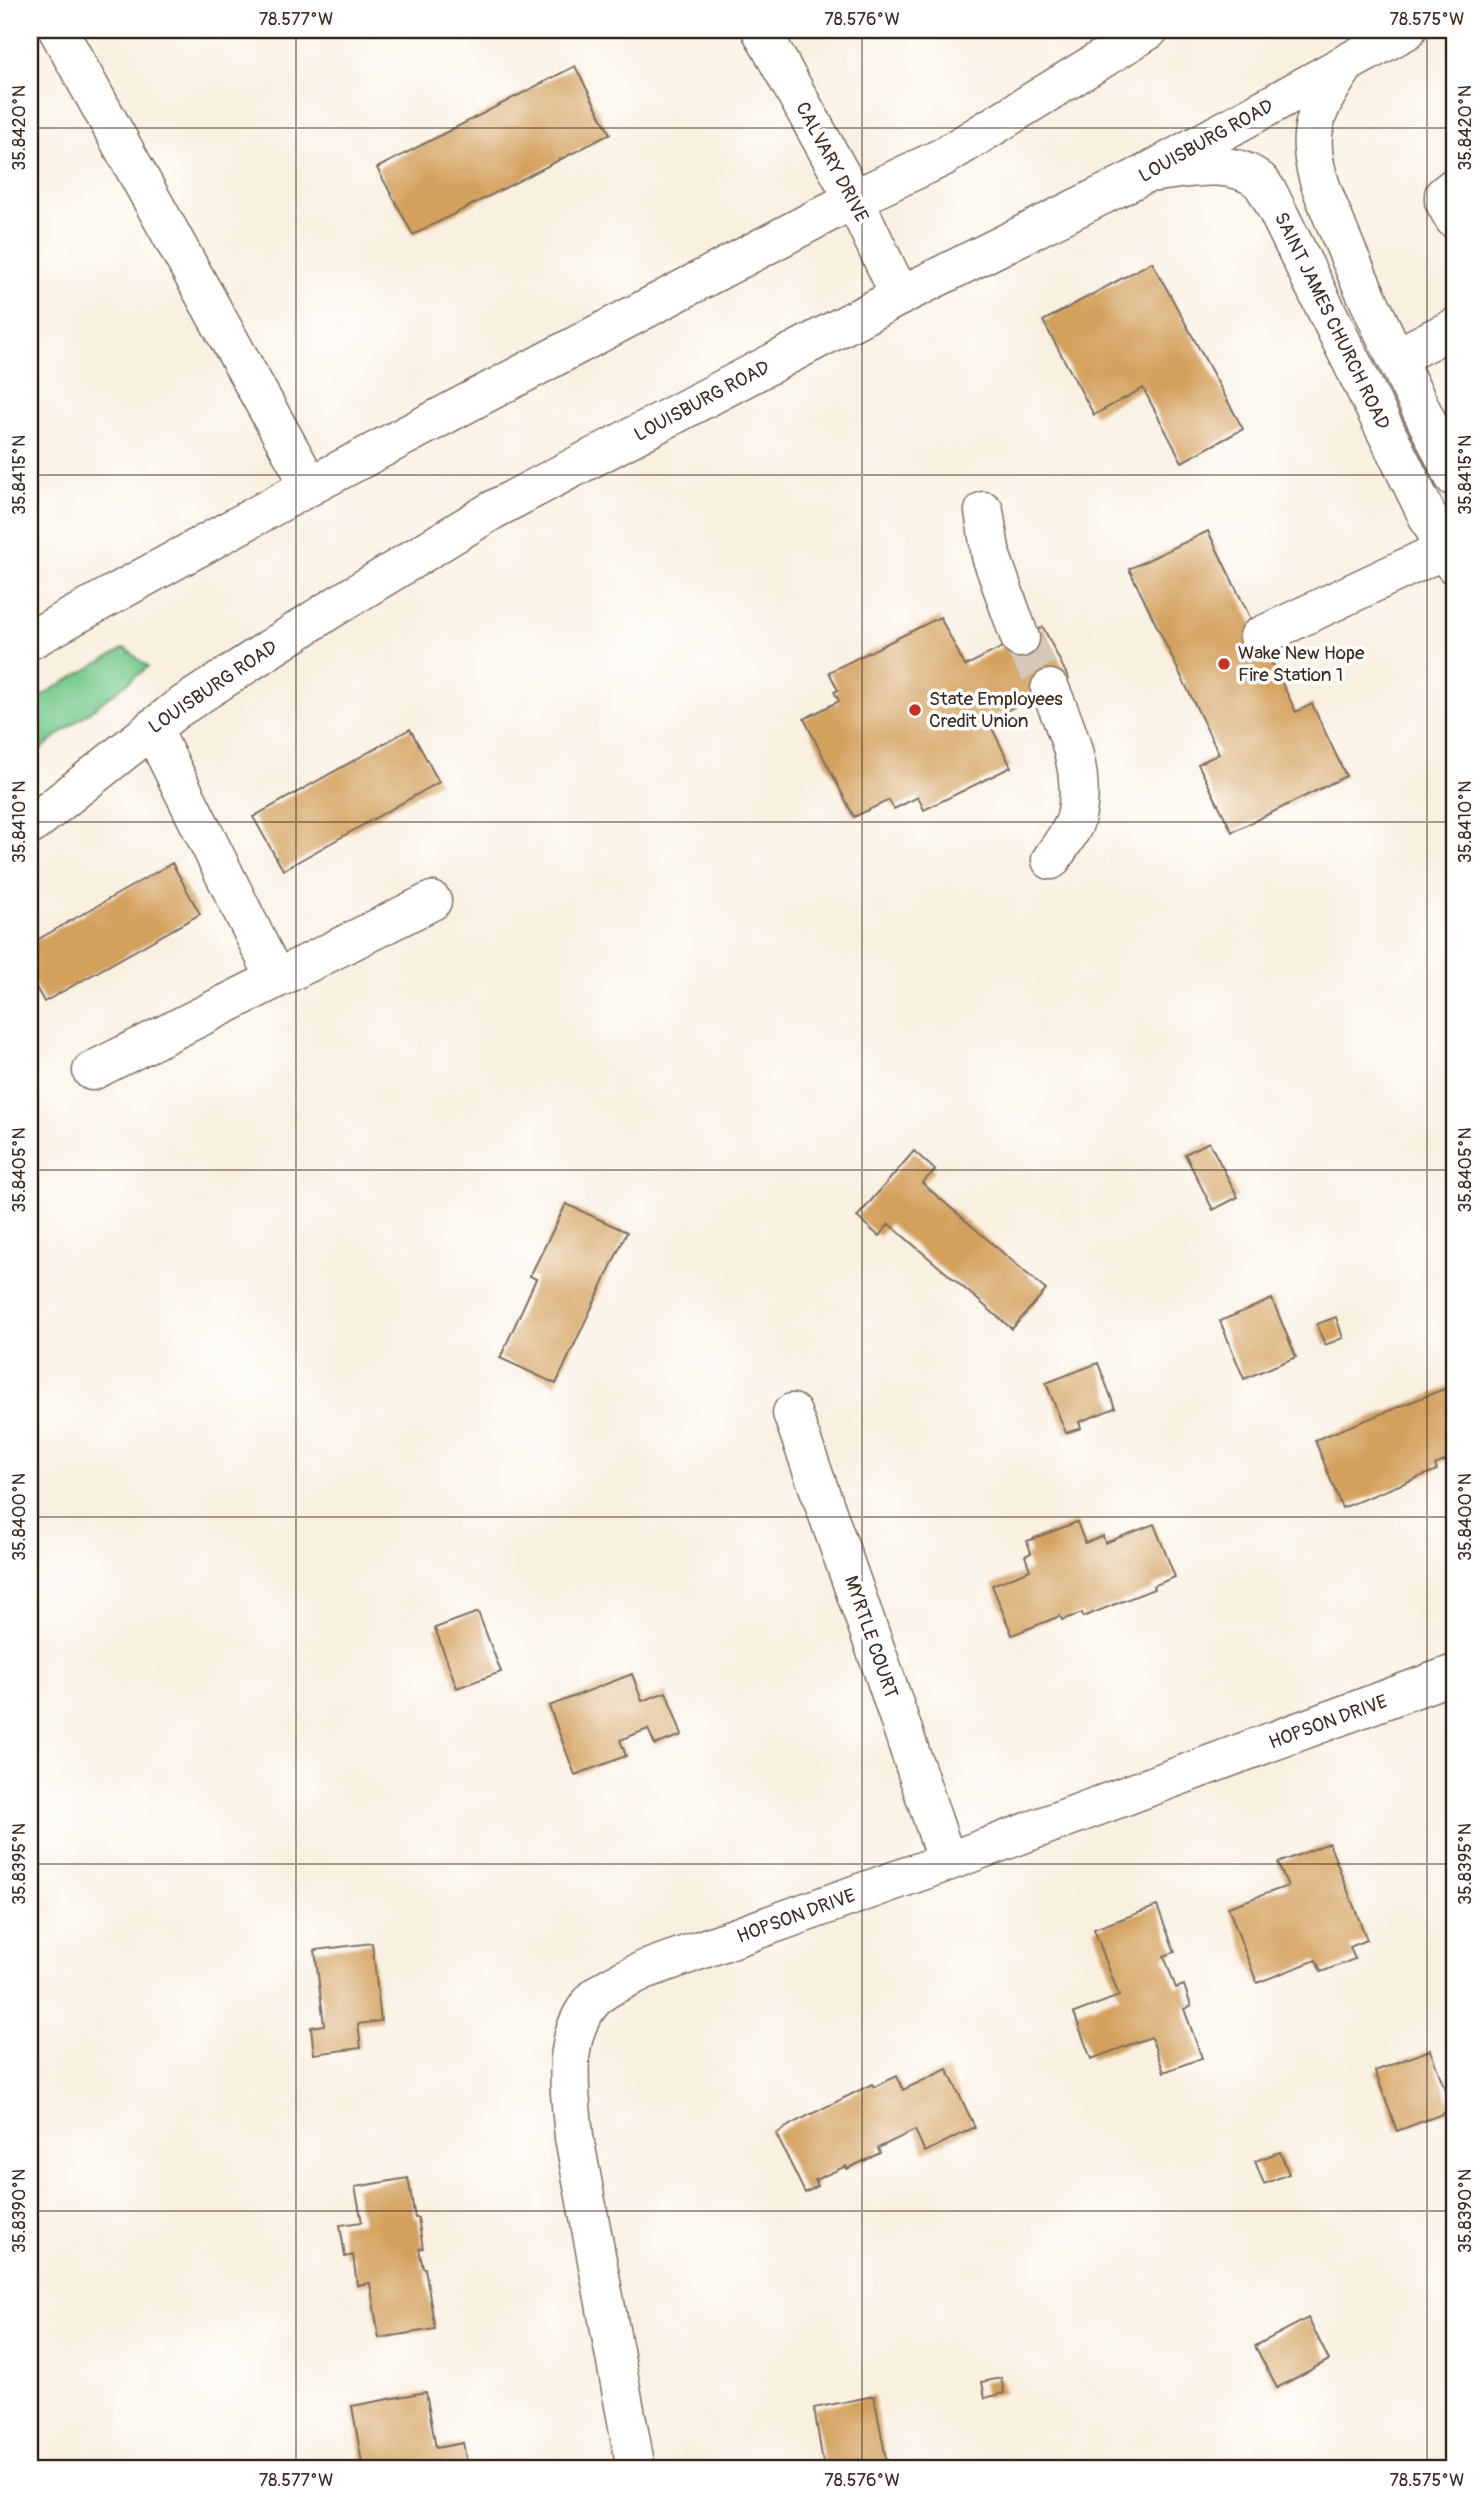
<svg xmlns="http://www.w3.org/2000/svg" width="1484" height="2499" font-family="Pangolin,sans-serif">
	<rect width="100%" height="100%" fill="#fff"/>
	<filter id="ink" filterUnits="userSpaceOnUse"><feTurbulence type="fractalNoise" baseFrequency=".0143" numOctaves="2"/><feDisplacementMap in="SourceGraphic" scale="14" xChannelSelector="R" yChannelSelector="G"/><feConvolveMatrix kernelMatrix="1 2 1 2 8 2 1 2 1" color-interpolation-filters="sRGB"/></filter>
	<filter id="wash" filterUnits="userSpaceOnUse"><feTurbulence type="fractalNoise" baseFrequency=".00686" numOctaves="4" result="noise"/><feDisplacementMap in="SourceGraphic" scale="28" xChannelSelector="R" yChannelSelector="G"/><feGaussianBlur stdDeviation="1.57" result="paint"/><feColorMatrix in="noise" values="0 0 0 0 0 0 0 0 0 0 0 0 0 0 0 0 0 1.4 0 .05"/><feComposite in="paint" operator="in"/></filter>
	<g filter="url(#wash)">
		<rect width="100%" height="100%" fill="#f9f0e1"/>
		<path fill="#76c98c" stroke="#587a55" stroke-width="2" d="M125,648L148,667L30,757V702Z"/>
		<g id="blocks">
			<path fill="#d4a15d" d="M575,66L610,134L413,235L377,168Z
				M1152,262L1243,429L1182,462L1143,388L1094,415L1043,321Z
				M1208,531L1296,712L1312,704L1346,776L1232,832L1198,764L1219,754L1129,569Z
				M940,617L965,666L1043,627L1069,679L988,720L1011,767L924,810L918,797L894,809L889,800L854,817L804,719L839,701L834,692L838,690L829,672Z
				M410,729L439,782L283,870L253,817Z
				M172,863L200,914L44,1002L30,976V944Z
				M1209,1142L1238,1197L1213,1210L1185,1154Z
				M914,1151L935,1170L922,1183L1046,1290L1012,1329L889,1224L879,1236L857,1217Z
				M566,1204L627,1232L556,1384L500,1358L536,1279L530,1276Z
				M1272,1299L1296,1357L1244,1379L1220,1321Z
				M1336,1317L1343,1338L1325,1345L1317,1324Z
				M1098,1363L1115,1408L1079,1422L1081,1428L1066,1433L1046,1383Z
				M1454,1385V1457L1435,1465L1437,1470L1342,1508L1315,1440Z
				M1077,1522L1085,1543L1103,1536L1105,1543L1154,1524L1175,1577L1153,1586L1154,1589L1083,1617L1082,1613L1062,1620L1060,1616L1012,1635L992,1585L1030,1570L1025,1556L1031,1553L1027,1541Z
				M478,1612L501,1672L457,1688L435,1628Z
				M632,1674L642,1701L666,1692L682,1735L655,1745L648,1729L620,1740L626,1756L575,1775L549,1706Z
				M1329,1843L1367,1940L1350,1947L1355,1959L1321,1972L1316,1960L1257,1983L1228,1907L1288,1886L1278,1863Z
				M1157,1906L1175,1952L1164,1956L1176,1988L1184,1985L1191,2006L1184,2009L1202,2058L1164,2072L1151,2037L1091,2059L1074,2013L1119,1996L1094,1929Z
				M372,1943L381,2021L358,2024L361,2048L314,2054L311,2027L324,2025L315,1950Z
				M1430,2050L1453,2110L1397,2131L1375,2071Z
				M947,2069L975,2127L925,2152L915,2130L878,2148L880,2153L847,2169L846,2166L815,2180L818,2186L805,2193L776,2134L793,2123L872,2084L874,2087L897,2076L903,2090Z
				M1280,2152L1289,2174L1264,2184L1255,2161Z
				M408,2178L415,2218H418L423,2248L419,2249L423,2268H425L435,2329L379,2338L370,2283L357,2285L353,2255L345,2257L340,2225L362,2222L355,2187Z
				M1308,2318L1329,2360L1277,2388L1255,2346Z
				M1001,2378L1004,2393L985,2398L982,2382Z
				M426,2392L436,2448L463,2443L468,2469H363L352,2406Z
				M874,2396L888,2469H824L814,2408Z"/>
		</g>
	</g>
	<g filter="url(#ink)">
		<use href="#blocks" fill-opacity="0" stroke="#7e6f62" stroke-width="2"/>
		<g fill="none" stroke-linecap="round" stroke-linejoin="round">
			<path stroke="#d3c8ba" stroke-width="38" stroke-dasharray="38 19" stroke-linecap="butt" d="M1020,638L1050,689"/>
			<g stroke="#7e6f62" stroke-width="41">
				<path id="minor" d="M58,30L310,486
					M761,30L854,199L900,296
					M1346,64C1332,85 1315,109 1313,135C1310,168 1327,202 1339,232C1373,315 1415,396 1454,477
					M1147,173C1181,170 1231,156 1260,181C1263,184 1266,190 1269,194L1430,521L1454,565
					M1454,187L1444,195V201L1454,219
					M1397,357L1454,328
					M984,511L991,556L1020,638
					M1259,637L1454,545
					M1050,689C1067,729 1086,773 1076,817C1073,831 1059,847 1051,860
					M152,728L276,979L432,901
					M92,1071L276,979
					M792,1413L881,1665L947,1862
					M636,2469L574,2137C570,2090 559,2032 597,1996C609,1985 629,1978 644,1970L947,1862L1454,1674"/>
			</g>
			<g stroke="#7e6f62" stroke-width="41">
				<path id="highway" d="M30,640L310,486L854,199L943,157L1149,30
					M30,826L177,709L328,611L493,510L900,296L1147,173L1407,30"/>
			</g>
			<use href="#minor" stroke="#fff" stroke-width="38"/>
			<use href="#highway" stroke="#fff" stroke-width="38"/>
		</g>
	</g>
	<path fill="none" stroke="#3b2a1e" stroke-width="2" stroke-opacity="0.45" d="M296,30V2469M862,30V2469M1427,30V2469M30,128H1454M30,475H1454M30,822H1454M30,1170H1454M30,1517H1454M30,1864H1454M30,2211H1454"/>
	<g fill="#c8321e" stroke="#fff" stroke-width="2.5">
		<circle cx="1224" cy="664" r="7"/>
		<circle cx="915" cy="710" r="7"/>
	</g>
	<g text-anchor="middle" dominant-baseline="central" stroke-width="7" stroke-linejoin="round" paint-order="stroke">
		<g font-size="19" fill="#3b2a1e" stroke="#fff">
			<text transform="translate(1206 141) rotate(-29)">LOUISBURG ROAD</text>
			<text transform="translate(832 162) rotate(62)">CALVARY DRIVE</text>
			<text transform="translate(1332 321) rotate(64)">SAINT JAMES CHURCH ROAD</text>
			<text transform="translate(702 401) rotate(-28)">LOUISBURG ROAD</text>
			<text transform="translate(213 687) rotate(-34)">LOUISBURG ROAD</text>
			<text transform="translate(871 1637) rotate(71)">MYRTLE COURT</text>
			<text transform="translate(1328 1722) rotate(-20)">HOPSON DRIVE</text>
			<text transform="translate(796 1916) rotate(-20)">HOPSON DRIVE</text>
		</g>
		<g font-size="19" fill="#3b2a1e" stroke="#fff" text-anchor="start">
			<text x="1238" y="653">Wake New Hope<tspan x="1238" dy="22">Fire Station 1</tspan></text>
			<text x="929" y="699">State Employees<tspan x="929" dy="22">Credit Union</tspan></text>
		</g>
	</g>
	<rect width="1484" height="2499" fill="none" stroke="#fff" stroke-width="77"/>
	<rect x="38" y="38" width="1408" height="2422" fill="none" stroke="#3b2a1e" stroke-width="2.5"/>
	<g font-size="18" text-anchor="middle" fill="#3b2a1e">
		<text x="296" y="25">78.577°W</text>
		<text x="862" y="25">78.576°W</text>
		<text x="1427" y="25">78.575°W</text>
		<text transform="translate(19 128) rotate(-90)" y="6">35.8420°N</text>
		<text transform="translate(1465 128) rotate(-90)" y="6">35.8420°N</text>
		<text transform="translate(19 475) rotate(-90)" y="6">35.8415°N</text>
		<text transform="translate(1465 475) rotate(-90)" y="6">35.8415°N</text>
		<text transform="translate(19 822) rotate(-90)" y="6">35.8410°N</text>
		<text transform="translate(1465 822) rotate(-90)" y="6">35.8410°N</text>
		<text transform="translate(19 1170) rotate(-90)" y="6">35.8405°N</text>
		<text transform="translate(1465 1170) rotate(-90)" y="6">35.8405°N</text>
		<text transform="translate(19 1517) rotate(-90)" y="6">35.8400°N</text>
		<text transform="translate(1465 1517) rotate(-90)" y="6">35.8400°N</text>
		<text transform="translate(19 1864) rotate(-90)" y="6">35.8395°N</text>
		<text transform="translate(1465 1864) rotate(-90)" y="6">35.8395°N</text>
		<text transform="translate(19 2211) rotate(-90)" y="6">35.8390°N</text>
		<text transform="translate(1465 2211) rotate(-90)" y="6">35.8390°N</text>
		<text x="296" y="2486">78.577°W</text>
		<text x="862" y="2486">78.576°W</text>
		<text x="1427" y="2486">78.575°W</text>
	</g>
</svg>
